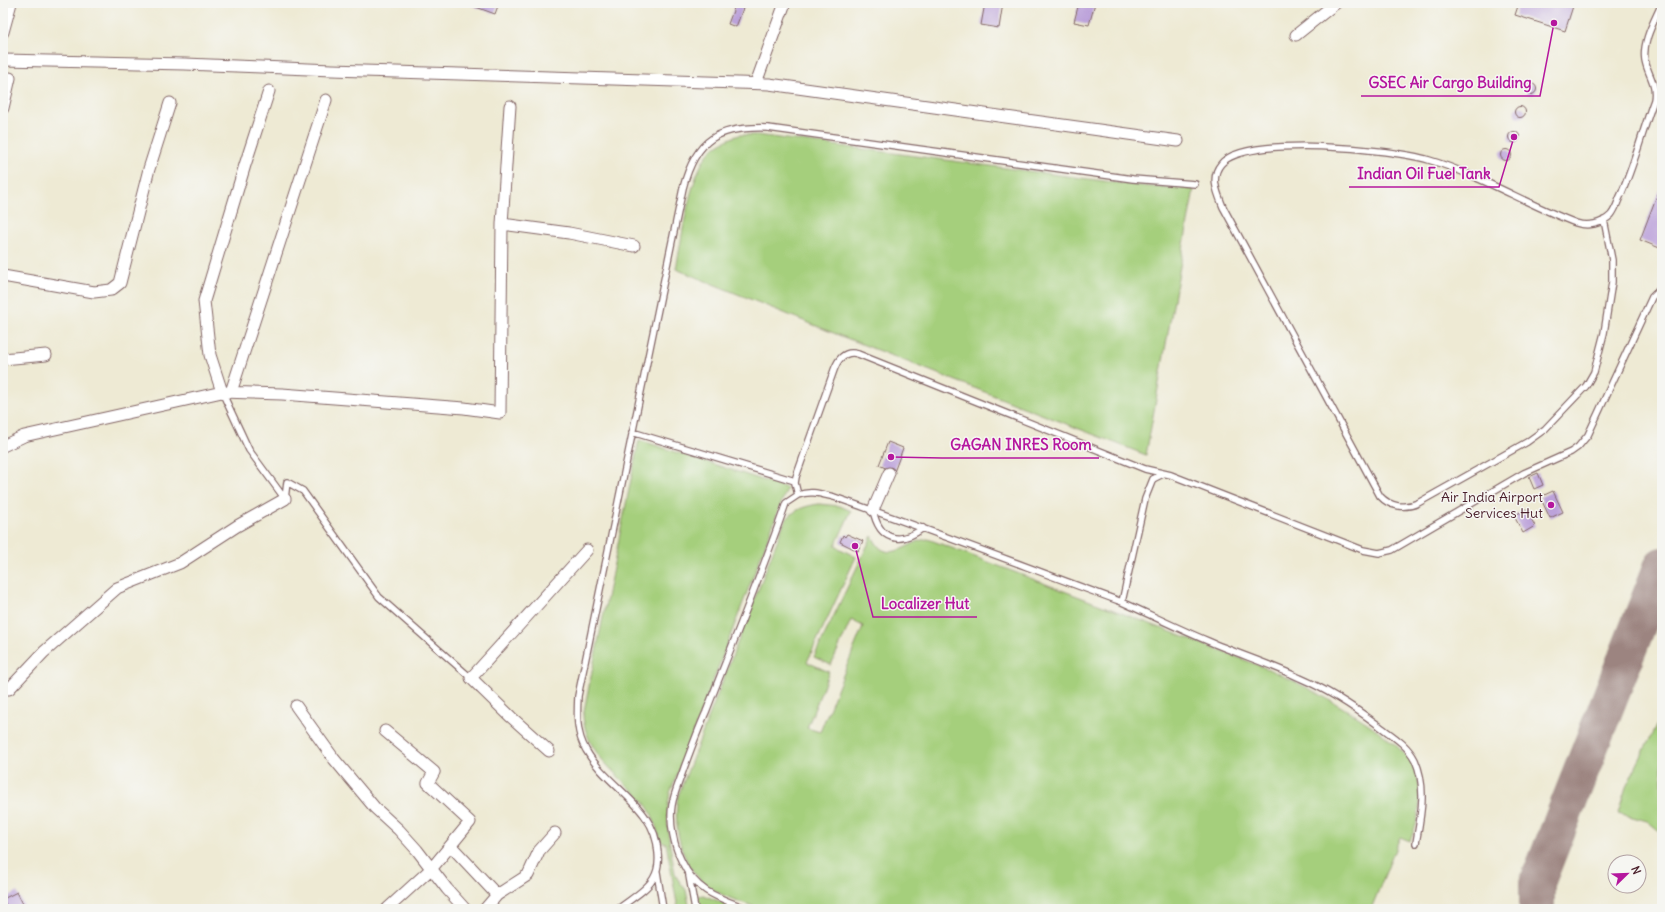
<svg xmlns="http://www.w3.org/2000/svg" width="1665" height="912" font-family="Delius,sans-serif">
	<rect width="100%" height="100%" fill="#f6f6f2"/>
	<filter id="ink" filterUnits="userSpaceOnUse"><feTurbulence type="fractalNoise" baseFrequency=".025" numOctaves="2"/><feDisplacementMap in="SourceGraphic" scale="8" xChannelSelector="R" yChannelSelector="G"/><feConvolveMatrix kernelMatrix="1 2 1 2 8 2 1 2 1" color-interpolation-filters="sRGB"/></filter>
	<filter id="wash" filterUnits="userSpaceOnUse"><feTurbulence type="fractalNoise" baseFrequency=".012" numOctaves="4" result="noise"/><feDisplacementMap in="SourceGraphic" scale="16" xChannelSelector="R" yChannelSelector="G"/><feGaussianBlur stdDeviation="0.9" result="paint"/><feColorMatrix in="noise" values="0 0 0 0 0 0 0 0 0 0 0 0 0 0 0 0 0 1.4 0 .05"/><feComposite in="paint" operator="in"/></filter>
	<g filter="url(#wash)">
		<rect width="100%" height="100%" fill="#eeead4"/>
		<path fill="#a5cf7b" stroke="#787753" d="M739,135H757L1134,185L1165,188L1194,189L1146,455L836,334L676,269C682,238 689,178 708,154C716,144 728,139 739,135Z
			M639,440L787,488L670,793C664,820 670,846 675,873L677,878L686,890L690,909H678L666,843H663L660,840C656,828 654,815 646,805C642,799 636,794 631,789C609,767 586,749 583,716Z
			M819,504L840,506L851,511L835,546L856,557L807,662L829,672L807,728L820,732L863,626L851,620L831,665L814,657L872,536C874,539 876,544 879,547C894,561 913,539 928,539L1268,669C1304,685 1404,735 1416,772C1424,796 1419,819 1410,841L1400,837L1371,909H761C742,902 721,897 705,884C680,863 673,826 678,796L784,523C792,510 804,506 819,504Z
			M1662,714V833L1647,821L1618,813L1626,787Z
			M703,895L708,897L739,909H699L697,897L698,896Z"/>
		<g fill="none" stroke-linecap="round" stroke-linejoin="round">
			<path stroke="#9c8480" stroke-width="36" d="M1537,909V883L1662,565"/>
		</g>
		<g id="blocks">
			<path fill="#bca2da" d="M465,3H499L495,14Z
				M736,3H745L736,27L728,24Z
				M985,3H1003L999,28L981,25Z
				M1079,3H1095L1089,25L1074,22Z
				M1519,3H1574L1565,31L1515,15Z
				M1525.5 89a5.5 5.5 0 1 1 11 0a5.5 5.5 0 1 1-11 0Z
				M1514.5 112a5.5 5.5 0 1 1 11 0a5.5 5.5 0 1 1-11 0Z
				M1508.5 137a5.5 5.5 0 1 1 11 0a5.5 5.5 0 1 1-11 0Z
				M1500.5 155a5.5 5.5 0 1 1 11 0a5.5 5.5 0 1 1-11 0Z
				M1659,190L1662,191V249L1640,240Z
				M888,442L903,448L894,472L879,465Z
				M1538,473L1543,485L1534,489L1529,477Z
				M1553,491L1563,512L1550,518L1540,497Z
				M1526,509L1535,526L1523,533L1514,516Z
				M847,534L863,541L858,551L840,542L843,535L845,537Z
				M17,892L24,906L18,909H8L3,899Z"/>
		</g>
	</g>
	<g filter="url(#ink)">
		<use href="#blocks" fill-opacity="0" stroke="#836666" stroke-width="1"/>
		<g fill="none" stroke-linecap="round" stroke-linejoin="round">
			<g stroke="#836666" stroke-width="8">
				<path id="service" d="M1604,220L1612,260V282L1604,333L1594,372L1586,386L1545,429L1527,442L1418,503C1405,509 1390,507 1380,496L1223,207C1217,192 1210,177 1221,164C1245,134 1393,149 1429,160C1480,175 1526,204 1576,223C1588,227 1602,224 1611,215C1615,210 1617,204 1619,199C1634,167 1642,132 1654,100C1657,83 1648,76 1645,60C1642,41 1655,20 1662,3
					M222,392L249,450L285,499L287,482L303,491L379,597L471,678
					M632,432L795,481
					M1163,474L1153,479L1145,499L1122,602C1151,615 1179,629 1208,641C1238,654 1270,664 1300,678C1328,690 1354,707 1378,725C1391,735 1407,744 1415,760C1427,787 1421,815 1416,843
					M798,495C811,490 821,494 834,497C931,530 1026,567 1122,602
					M873,510C879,540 899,546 923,528
					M657,872L663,909
					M689,876L695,909
					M618,909C629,900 646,891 653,879C658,871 659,862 658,853C656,806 607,788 586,750C576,733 577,715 578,696L683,188C696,138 719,126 768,128L1133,179L1195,184
					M748,909C719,898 696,892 682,862C674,846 669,823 672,805C674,793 680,780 684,768C691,749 698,730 706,712C733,642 762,573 786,503L798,495L795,483L796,477L834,370C838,359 845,350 858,354L1145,469L1171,475L1363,550L1379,553L1392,550L1524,473L1571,452L1578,447L1588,435L1652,297L1662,287"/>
			</g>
			<g stroke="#836666" stroke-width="13">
				<path id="minor" d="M3,32L11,3
					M1296,35L1336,3
					M3,60L185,64L332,70L769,84L1178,141
					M756,83L785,3
					M3,108L10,78
					M502,224L569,233L634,246
					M3,276L94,292L111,290L120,283L149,169L170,103
					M3,359L46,355
					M222,392L210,355L204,301L245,165L269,91
					M231,392L326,100
					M3,446L24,436L222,392L282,394L464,408L500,413L502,224L510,106
					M873,510L889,473
					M3,688L9,689L44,652L117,588L180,563L237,526L285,499
					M296,706L334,759L375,808L399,830L417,850L447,889L465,909
					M385,731L434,772L428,783L470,822L432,868L387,909
					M549,751L511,717L471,678L587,550
					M451,846L497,895
					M485,909L497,895L528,875L539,851L555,833"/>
			</g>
			<use href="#service" stroke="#fff" stroke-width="5.5"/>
			<use href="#minor" stroke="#fff" stroke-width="11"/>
		</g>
	</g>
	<circle fill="#b5179e" stroke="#f6f6f2" stroke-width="1.5" cx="1551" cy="505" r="4"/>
	<g text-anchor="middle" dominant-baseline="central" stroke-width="3" stroke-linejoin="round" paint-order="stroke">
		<g font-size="14" fill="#4a1f2b" stroke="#f6f6f2" text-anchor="end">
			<text x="1543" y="497">Air India Airport<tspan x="1543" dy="16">Services Hut</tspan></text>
		</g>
	</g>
	<path fill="none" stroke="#b5179e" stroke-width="1.5" d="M1554 23L1540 96H1361M1514 137L1499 187H1349M891 457L942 458H1099M855 546L873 617H977"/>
	<g fill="#b5179e" stroke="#f6f6f2" stroke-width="1.5">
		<circle cx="1554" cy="23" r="4"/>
		<circle cx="1514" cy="137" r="4"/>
		<circle cx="891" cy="457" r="4"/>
		<circle cx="855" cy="546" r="4"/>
	</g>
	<g font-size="15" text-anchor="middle" font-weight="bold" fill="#b5179e" stroke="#f6f6f2" stroke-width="3" stroke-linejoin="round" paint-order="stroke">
		<text x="1450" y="88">GSEC Air Cargo Building</text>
		<text x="1424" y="179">Indian Oil Fuel Tank</text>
		<text x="1021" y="450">GAGAN INRES Room</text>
		<text x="925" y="609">Localizer Hut</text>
	</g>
	<rect width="1665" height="912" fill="none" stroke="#f6f6f2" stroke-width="16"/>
	<g transform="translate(1627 874) rotate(67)"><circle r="19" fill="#f6f6f2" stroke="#b1a0a2"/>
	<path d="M0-3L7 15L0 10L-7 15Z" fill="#b5179e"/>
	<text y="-6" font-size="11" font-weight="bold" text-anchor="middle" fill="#4a1f2b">N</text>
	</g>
</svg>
